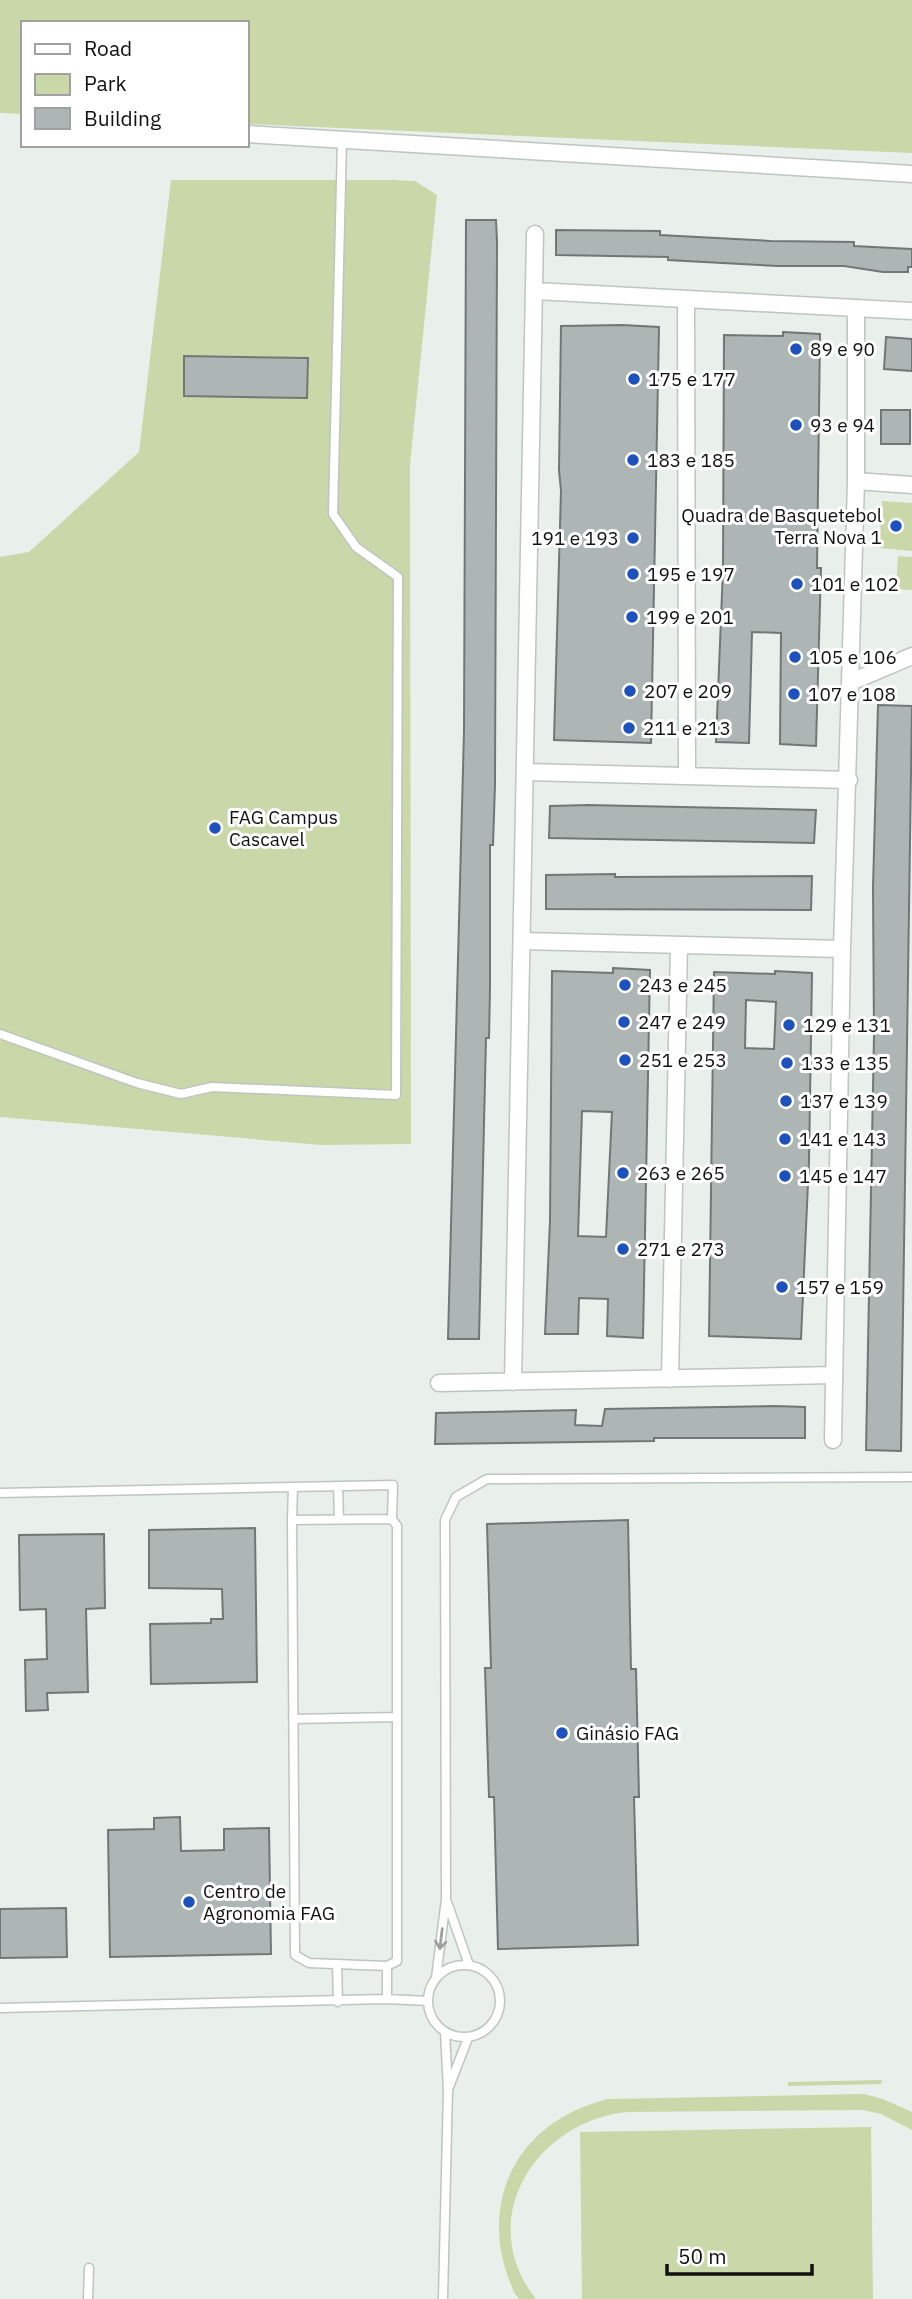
<svg xmlns="http://www.w3.org/2000/svg" width="912" height="2299" font-family="'IBM Plex Sans',sans-serif">
	<rect width="100%" height="100%" fill="#e9f0ec"/>
	<path fill="#cad7a9" d="M0,0H912V153L247,124V23H23V114L0,113Z
		M171,180H395L415,181L437,195L410,465L411,1144L321,1145L0,1117V557L29,552L139,452Z
		M882,501L912,503V551L879,548Z
		M898,556L912,557V590L896,589Z
		M882,2080L881,2084L788,2086V2082Z
		M864,2094L883,2099L912,2112V2130L881,2114L863,2110L627,2112C534,2122 474,2221 536,2299H519L515,2294C474,2207 514,2122 608,2099Z
		M871,2127L873,2299H582L580,2132Z"/>
	<path fill="#aeb6b5" stroke="#707876" stroke-width="2" fill-rule="evenodd" d="M466,220H496L497,241L495,785L493,845H490V988L489,1038H486L479,1339H448L464,731Z
		M556,230L660,231V235L771,241L854,242V246L912,249V267H908V272H883L844,266H778L668,260V257L556,255Z
		M622,325L659,327L651,743L554,740L561,491L559,470L561,326Z
		M783,332L820,334L817,568H821L816,746L780,744L781,633L752,632L749,743L716,742L723,569L724,335L783,336Z
		M886,337L912,339V371L884,369Z
		M184,356L308,358L307,398L184,396Z
		M881,410H910V444H881Z
		M878,705L912,706L901,1451L866,1450L874,1036L873,887Z
		M588,805L816,810L814,843L549,838L550,806Z
		M615,874V877L812,876L811,910L546,909V875Z
		M613,968L650,970L643,1338L607,1336L608,1299L579,1298L578,1334H545L550,1221L552,971L613,973ZM582,1111L612,1112L606,1237L578,1236Z
		M775,971L812,973L809,1161L801,1339L709,1336L714,972L775,974ZM746,1000L776,1002L774,1049L745,1048Z
		M775,1406L805,1407V1438H654V1441L435,1444L436,1413L576,1410L575,1425L602,1426L605,1409Z
		M628,1520L631,1669H636L639,1797H634L638,1945L498,1949L494,1797H489L485,1668H491L487,1524Z
		M255,1528L257,1682L151,1684L150,1624L211,1623V1619H223L222,1589L149,1588V1530Z
		M104,1534L105,1608L86,1609L88,1692L47,1693L48,1710L26,1711L25,1660L47,1659L46,1609L20,1610L19,1535Z
		M180,1817L181,1851L224,1850V1829L269,1828L271,1954L110,1957L108,1830L154,1829V1818Z
		M66,1908L67,1957L0,1958V1909Z"/>
	<g fill="none" stroke-linecap="round" stroke-linejoin="round">
		<g stroke="#bec5c1" stroke-width="11">
			<path id="lane" d="M0,1034L137,1083L181,1094L212,1087L396,1095L398,577L356,547L333,514L342,140
				M338,1486L339,1519
				M0,1493L393,1485L392,1519
				M392,1519L397,1526V1961L387,1966L309,1963L295,1955L292,1520Z
				M292,1520L293,1487
				M293,1719L397,1717
				M447,1902L469,1965
				M428 2001a36 36 0 1 1 72 0a36 36 0 1 1-72 0Z
				M337,1965L338,2002
				M436,1978L446,1899L445,1520L456,1497L487,1479L912,1477
				M387,1999V1966
				M0,2008L387,1999L428,2001
				M449,2087L468,2038
				M88,2299L89,2268
				M443,2299L448,2090L445,2032"/>
		</g>
		<g stroke="#bec5c1" stroke-width="19">
			<path id="street" d="M247,134L912,174
				M536,291L912,311
				M686,299L687,776
				M856,481L912,485
				M851,682L912,656
				M526,772L849,780
				M522,941L842,949
				M670,1379L679,945
				M513,1382L535,234
				M439,1383L834,1375
				M833,1440L842,949L856,481V308"/>
		</g>
		<use href="#lane" stroke="#fff" stroke-width="8"/>
		<use href="#street" stroke="#fff" stroke-width="16"/>
	</g>
	<defs><path id="oneway-shaft" d="M-6 0H5M1.5-3L5.5 0L1.5 3" fill="none" stroke-width="1.6" stroke-linecap="round" stroke-linejoin="round" transform="scale(1.75)"/></defs>
	<use stroke="#9fa0a0" href="#oneway-shaft" transform="translate(441 1939) rotate(97)"/>
	<g fill="#1d51be" stroke="#fff" stroke-width="2.5">
		<circle cx="796" cy="349" r="7"/>
		<circle cx="634" cy="379" r="7"/>
		<circle cx="796" cy="425" r="7"/>
		<circle cx="633" cy="460" r="7"/>
		<circle cx="896" cy="526" r="7"/>
		<circle cx="633" cy="538" r="7"/>
		<circle cx="633" cy="574" r="7"/>
		<circle cx="797" cy="584" r="7"/>
		<circle cx="632" cy="617" r="7"/>
		<circle cx="795" cy="657" r="7"/>
		<circle cx="630" cy="691" r="7"/>
		<circle cx="794" cy="694" r="7"/>
		<circle cx="629" cy="728" r="7"/>
		<circle cx="215" cy="828" r="7"/>
		<circle cx="625" cy="985" r="7"/>
		<circle cx="624" cy="1022" r="7"/>
		<circle cx="789" cy="1025" r="7"/>
		<circle cx="625" cy="1060" r="7"/>
		<circle cx="787" cy="1063" r="7"/>
		<circle cx="786" cy="1101" r="7"/>
		<circle cx="785" cy="1139" r="7"/>
		<circle cx="623" cy="1173" r="7"/>
		<circle cx="785" cy="1176" r="7"/>
		<circle cx="623" cy="1249" r="7"/>
		<circle cx="782" cy="1287" r="7"/>
		<circle cx="562" cy="1733" r="7"/>
		<circle cx="189" cy="1902" r="7"/>
	</g>
	<g text-anchor="middle" dominant-baseline="central" stroke-width="6" stroke-linejoin="round" paint-order="stroke">
		<g font-size="19" fill="#101211" stroke="#fff" text-anchor="start">
			<text x="810" y="349">89 e 90</text>
			<text x="648" y="379">175 e 177</text>
			<text x="810" y="425">93 e 94</text>
			<text x="647" y="460">183 e 185</text>
			<text x="882" y="515" text-anchor="end">Quadra de Basquetebol<tspan x="882" dy="22">Terra Nova 1</tspan></text>
			<text x="619" y="538" text-anchor="end">191 e 193</text>
			<text x="647" y="574">195 e 197</text>
			<text x="811" y="584">101 e 102</text>
			<text x="646" y="617">199 e 201</text>
			<text x="809" y="657">105 e 106</text>
			<text x="644" y="691">207 e 209</text>
			<text x="808" y="694">107 e 108</text>
			<text x="643" y="728">211 e 213</text>
			<text x="229" y="817">FAG Campus<tspan x="229" dy="22">Cascavel</tspan></text>
			<text x="639" y="985">243 e 245</text>
			<text x="638" y="1022">247 e 249</text>
			<text x="803" y="1025">129 e 131</text>
			<text x="639" y="1060">251 e 253</text>
			<text x="801" y="1063">133 e 135</text>
			<text x="800" y="1101">137 e 139</text>
			<text x="799" y="1139">141 e 143</text>
			<text x="637" y="1173">263 e 265</text>
			<text x="799" y="1176">145 e 147</text>
			<text x="637" y="1249">271 e 273</text>
			<text x="796" y="1287">157 e 159</text>
			<text x="576" y="1733">Ginásio FAG</text>
			<text x="203" y="1891">Centro de<tspan x="203" dy="22">Agronomia FAG</tspan></text>
		</g>
	</g>
	<rect x="21" y="21" width="228" height="126" fill="#ffffff" stroke="#9fa0a0" stroke-width="2"/>
	<rect x="35" y="44" width="35" height="10" fill="#ffffff" stroke="#9fa0a0" stroke-width="2"/>
	<text x="84" y="56" font-size="21" fill="#101211">Road</text>
	<rect x="35" y="74" width="35" height="21" fill="#cad7a9" stroke="#9fa0a0" stroke-width="2"/>
	<text x="84" y="91" font-size="21" fill="#101211">Park</text>
	<rect x="35" y="108" width="35" height="21" fill="#aeb6b5" stroke="#9fa0a0" stroke-width="2"/>
	<text x="84" y="126" font-size="21" fill="#101211">Building</text>
	<path d="M667 2264v10h145v-10" fill="none" stroke="#101211" stroke-width="3.5"/>
	<text x="678" y="2264" font-size="21" fill="#101211" stroke="#ffffff" stroke-width="5" paint-order="stroke">50 m</text>
</svg>
